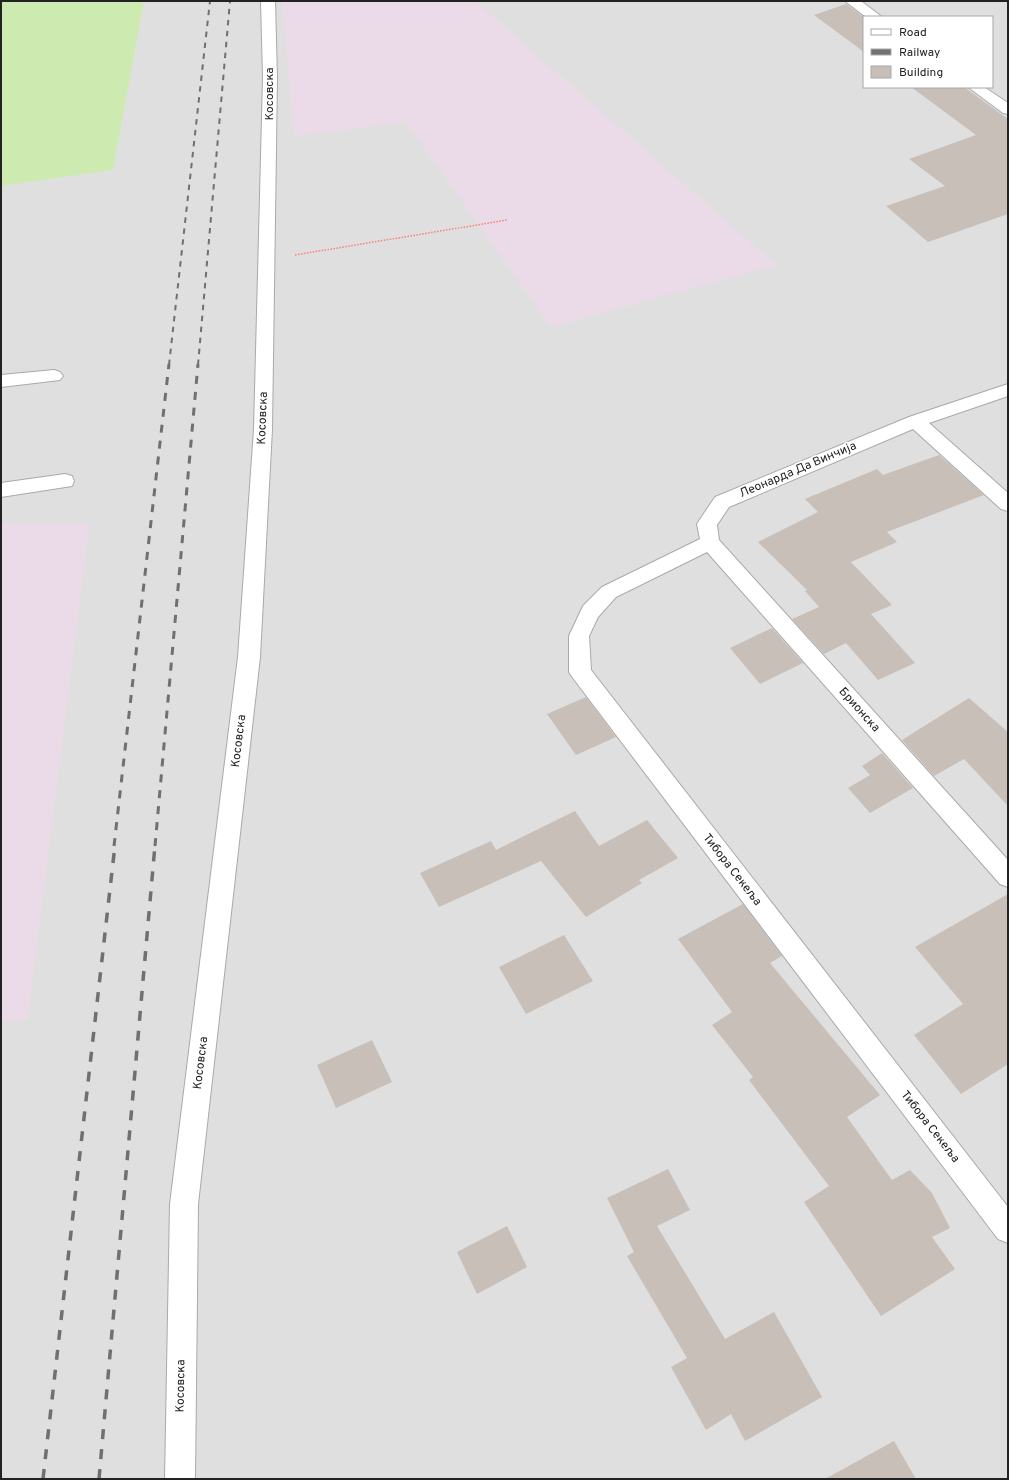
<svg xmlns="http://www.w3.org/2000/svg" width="1009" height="1480" font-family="Overpass,sans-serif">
	<rect width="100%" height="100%" fill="#f2efe9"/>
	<path fill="#e0dfdf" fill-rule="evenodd" d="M1,1H1008V1479H1ZM864,17H992V87H864Z"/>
	<path fill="#ebdbe8" d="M282,1H475L776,265L551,327L406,122L294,136Z
		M1,523L89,524L27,1020L1,1021Z"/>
	<path fill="#cdebb0" d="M1,1H144L113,170L1,186Z"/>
	<path fill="#c7bfb8" d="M846,4L864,17V52L814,15Z
		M911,87H964L1008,119V214L928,242L886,206L945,186L909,159L976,135Z
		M939,455L984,495L887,532L897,542L851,562L892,605L871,614L915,663L878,680L846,643L824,654L792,619L819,607L805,591L807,590L758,542L818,512L805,499L877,469L883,475Z
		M772,628L803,663L760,684L730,648Z
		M586,697L616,737L576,755L547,714Z
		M969,698L1008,732V806L964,759L934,776L902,740Z
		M882,753L913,788L870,813L848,788L870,775L862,766Z
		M575,811L599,846L647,820L678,858L639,880L642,883L586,917L541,861L439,907L420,873L491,841L496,850Z
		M1008,894V1064L961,1094L914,1035L963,1004L915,947Z
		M743,904L782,956L770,963L880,1095L847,1117L892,1180L910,1170L932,1193L950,1228L932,1237L955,1269L881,1316L804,1202L829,1186L749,1080L753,1077L712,1025L732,1012L678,939Z
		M564,935L593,981L526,1014L499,967Z
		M372,1040L392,1082L336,1108L317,1065Z
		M668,1169L690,1210L657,1226L725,1339L774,1312L822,1397L745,1441L731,1414L706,1430L671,1367L687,1358L627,1256L634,1252L607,1198Z
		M507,1226L527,1267L477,1294L457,1252Z
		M894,1441L916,1479H825Z"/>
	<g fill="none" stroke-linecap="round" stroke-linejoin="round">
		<g stroke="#a9a9a9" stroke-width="2">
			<path id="minor" d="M261,1H275L277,78L272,429L260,657L198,1204L195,1479H165L170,1204L238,657L254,429L263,78Z
				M845,1H861L882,17H866Z
				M968,87H984L1008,103V114L1003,113Z
				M54,370L60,372L63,376L60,380L1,387V375Z
				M1008,384V396L929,423L1008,493V511L1001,509L913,429L729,507L717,525L719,540L1008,860V887L1000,884L707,552L616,597L598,617L589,636L591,670L1008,1207V1243L998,1239L573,678L569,672V636L583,606L602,587L700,539L697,524L715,497L909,417Z
				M65,474L72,476L74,481L72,486L1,497V483Z"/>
		</g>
		<path stroke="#fa8072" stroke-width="1.5" stroke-dasharray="1.5 1.5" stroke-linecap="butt" d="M295,255L507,220"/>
		<use href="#minor" fill="#fff" fill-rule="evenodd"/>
		<path stroke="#707070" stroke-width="2" stroke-dasharray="5.5 5.5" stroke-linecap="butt" d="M169,365L210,1
			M198,365L230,1"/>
		<path stroke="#707070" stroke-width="3" stroke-dasharray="8 8" stroke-linecap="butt" d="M114,846L169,364
			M155,846L198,364"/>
		<path stroke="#707070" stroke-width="3.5" stroke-dasharray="10 10" stroke-linecap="butt" d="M43,1479L115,845
			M99,1479L155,845"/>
	</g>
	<g text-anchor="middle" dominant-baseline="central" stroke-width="3.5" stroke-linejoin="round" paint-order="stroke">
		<g font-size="12" fill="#222" stroke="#fff">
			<text transform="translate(270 94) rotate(-90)">Косовска</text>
			<text transform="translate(263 418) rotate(-88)">Косовска</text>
			<text transform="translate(798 470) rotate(-23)">Леонарда Да Винчија</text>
			<text transform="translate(859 710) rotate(48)">Брионска</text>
			<text transform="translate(239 741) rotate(-83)">Косовска</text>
			<text transform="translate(732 870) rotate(52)">Тибора Секеља</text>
			<text transform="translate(201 1063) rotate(-83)">Косовска</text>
			<text transform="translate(930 1127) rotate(52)">Тибора Секеља</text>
			<text transform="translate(181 1386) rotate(-89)">Косовска</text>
		</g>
	</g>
	<rect width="1009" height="1480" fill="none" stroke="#222222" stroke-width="4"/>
	<rect x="863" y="16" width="130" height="72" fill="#ffffff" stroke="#a7a7a7"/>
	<rect x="871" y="29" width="20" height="6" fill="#ffffff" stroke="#a7a7a7"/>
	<text x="899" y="36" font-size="12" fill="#222222">Road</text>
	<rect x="871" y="49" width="20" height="6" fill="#707070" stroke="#a7a7a7"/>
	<text x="899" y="56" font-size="12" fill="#222222">Railway</text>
	<rect x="871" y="66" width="20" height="12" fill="#c7bfb8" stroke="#a7a7a7"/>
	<text x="899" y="76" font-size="12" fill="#222222">Building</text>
</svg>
